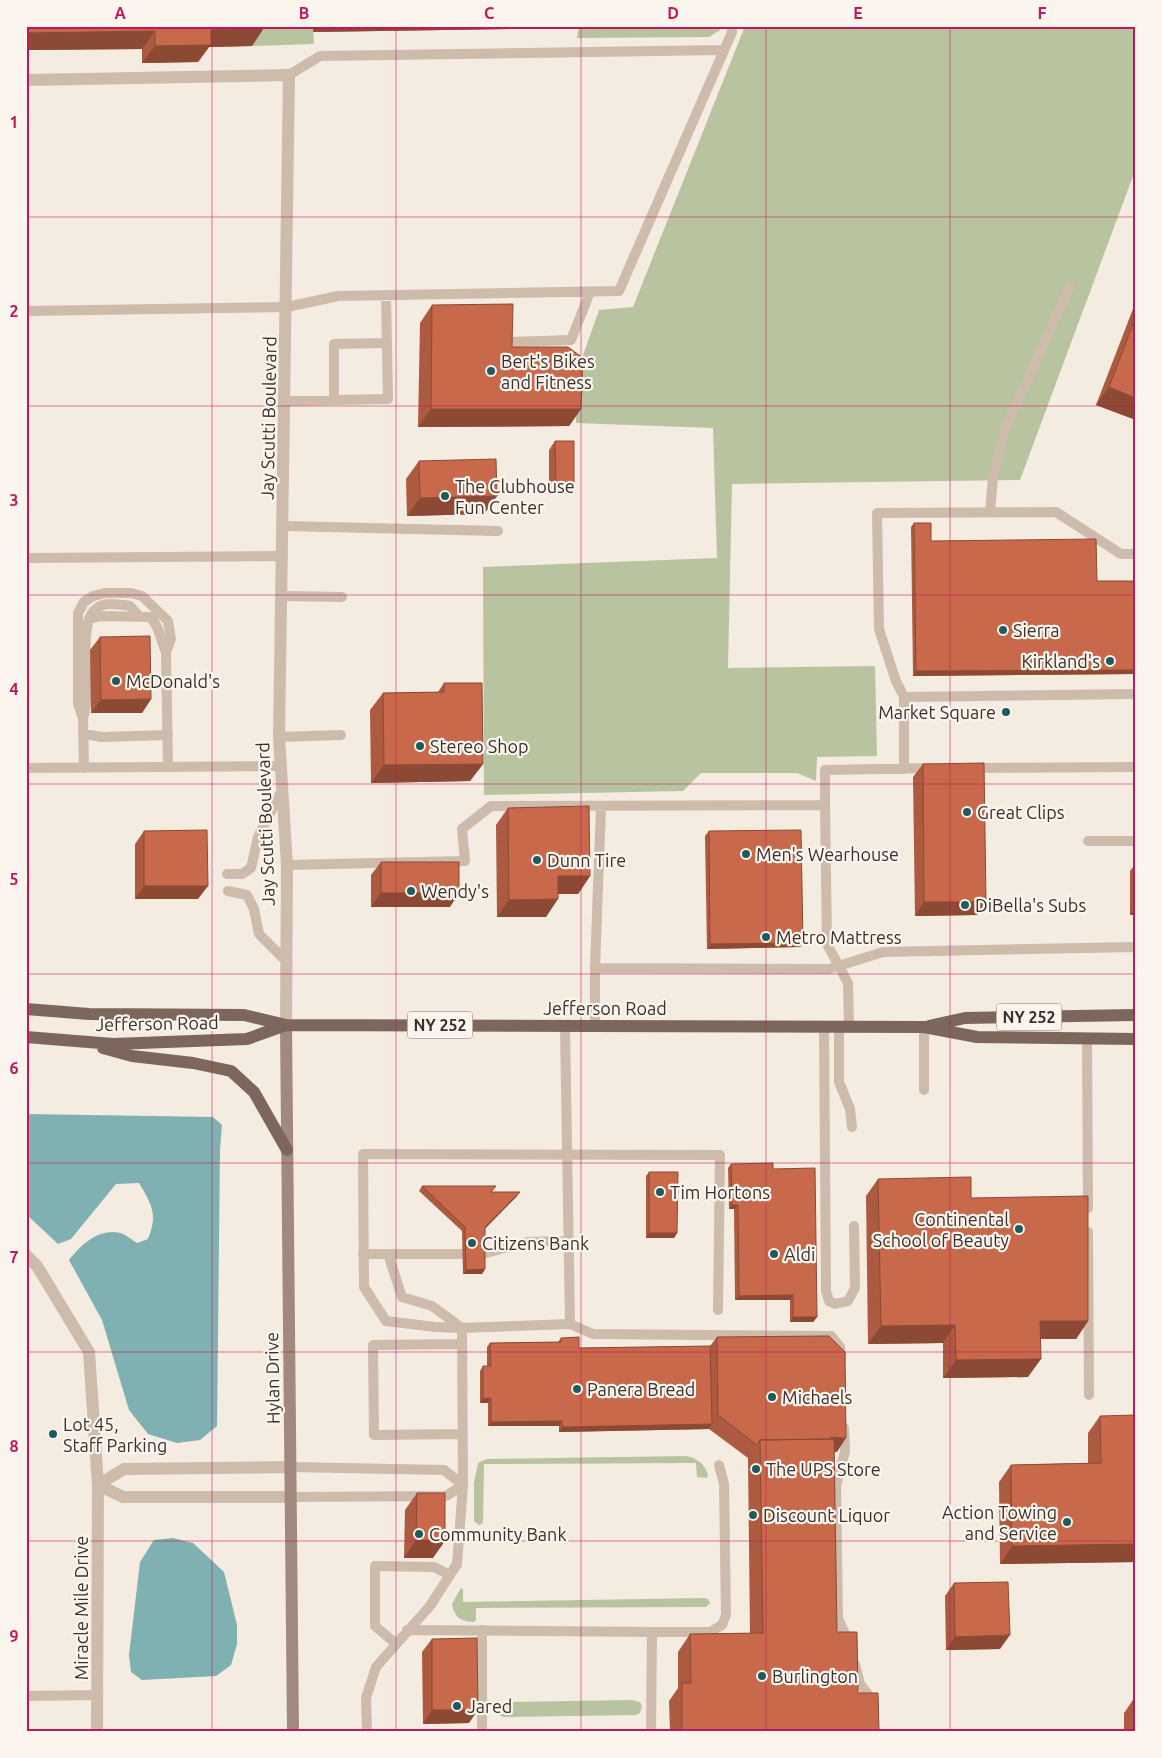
<svg xmlns="http://www.w3.org/2000/svg" width="1162" height="1758" font-family="Ubuntu,sans-serif">
	<rect width="100%" height="100%" fill="#f4ebe1"/>
	<path fill="#b8c4a0" d="M251,26H313L314,44L252,46Z
		M579,26H720V30L709,37L577,38Z
		M745,26H1136V168L1020,480L732,484L728,668L875,666L877,756L817,757L816,781L797,773H701L683,791L484,795L483,567L717,558L713,428L576,423V375L599,310L633,307Z
		M687,1456C698,1459 705,1464 708,1475L707,1478L697,1477L696,1463L484,1464L483,1523L479,1525L474,1521V1483L478,1463L487,1459Z
		M461,1588L463,1589V1602L704,1598L708,1599L710,1603L706,1607L476,1608V1620L474,1622C461,1622 454,1617 452,1604Z
		M632,1700L640,1702L642,1706L640,1713L636,1715L503,1717L496,1713L499,1703L505,1702Z"/>
	<path fill="#7fb0b2" d="M26,1114L213,1117L222,1125L220,1149L217,1426L200,1440L177,1443L148,1434L129,1410L102,1320L69,1260C81,1245 99,1228 120,1233C125,1234 132,1240 137,1243L148,1239C158,1214 152,1205 139,1183L116,1184L71,1239L58,1244L26,1214Z
		M173,1538L193,1543L224,1572L237,1625V1644L231,1665L216,1676L142,1680L131,1672L129,1655L140,1562L154,1540Z"/>
	<g fill="none" stroke-linecap="round" stroke-linejoin="round">
		<path stroke="#cdbbac" stroke-width="10" d="M289,75L320,56L724,50
			M26,311L287,307L338,296L619,291L732,32V26
			M509,342L571,340L590,292
			M334,400V344L387,343
			M285,401L388,399L386,295
			M990,512L993,477L1005,429L1070,286
			M283,526L498,531
			M26,558L283,556
			M282,596L342,597
			M89,619C97,600 112,603 130,606L138,615
			M904,697L896,681L879,629L877,513L1056,512L1121,554H1136
			M83,719C92,686 80,651 89,619L101,616L150,617C160,626 160,640 166,652
			M84,734L102,737L168,735
			M279,737L341,735
			M26,768L280,766
			M84,768L83,719L78,703V613L84,602L93,596L105,593H131L142,596L168,621L171,639L166,652L168,767
			M972,768L1136,767
			M904,769V697L1136,694
			M825,805L827,944L848,983L849,1027
			M1088,841H1136
			M287,865L465,861L462,829L491,806L825,805V770L932,768
			M227,874H242L251,868L258,837L281,792
			M228,891L247,895L254,909L259,934L286,961
			M595,968L601,806
			M595,1026V968L829,969L883,952L1136,947
			M824,1027L826,1291L829,1301L835,1304L848,1301L855,1288L854,1226
			M839,1027V1082L850,1109L852,1127
			M1087,1039L1088,1208
			M924,1090V1027
			M1088,1232L1089,1395
			M363,1254H463
			M388,1254L402,1297L432,1306L462,1328
			M482,1254L527,1242L569,1241
			M570,1324L593,1334L831,1336L840,1347L841,1359
			M462,1328L435,1327L386,1321L364,1287L363,1154L720,1155L718,1310
			M462,1344L373,1345L374,1435L463,1434
			M844,1428L845,1451L836,1486L838,1618L849,1643
			M290,1467L444,1470L463,1485L446,1496L290,1497
			M407,1630L652,1632
			M482,1630V1732
			M395,1643L375,1626V1566L434,1567L450,1575
			M855,1664L860,1684L873,1701V1732
			M26,1696L98,1695
			M367,1732L366,1698L376,1667L430,1606L457,1564L463,1485L462,1328L570,1324L565,1026
			M651,1732L652,1632H710L722,1625L726,1615L724,1484L719,1465"/>
		<path stroke="#cdbbac" stroke-width="12" d="M26,80L289,75L279,737L287,865L286,1025
			M26,1255L37,1266L89,1352L98,1485L97,1732
			M98,1485L124,1469L290,1467
			M98,1485L123,1497H290"/>
		<path stroke="#a18a7d" stroke-width="12" d="M286,1025L293,1732"/>
		<path stroke="#7d675c" stroke-width="12" d="M26,1009L89,1014L244,1015L286,1025L924,1027L977,1037L1136,1039
			M929,1026L965,1018L1136,1015
			M26,1037L113,1044L247,1039L286,1025
			M103,1048L132,1056L193,1063L231,1071L254,1092L287,1150"/>
	</g>
	<path fill="#ac5a40" d="M26,26H264L252,46L209,47L198,62L142,63V49L26,50Z
		M313,26H580L579,28L313,32Z
		M1136,301V420L1096,405Z
		M432,305L512,347L581,409L569,426L418,427L420,323Z
		M555,441L574,485L568,494H549V450Z
		M419,461L497,496L484,514L407,516L406,479Z
		M914,523L931,541L1097,581H1136V674L913,676L911,527Z
		M100,637L151,699L142,713H91L90,650Z
		M444,683L483,764L470,781L371,783L370,710L383,693L438,692Z
		M923,764L977,915L915,916L913,777Z
		M508,808L590,876L578,894H558L546,917H497L496,825Z
		M144,831L198,899H135V844Z
		M709,831L803,943L800,947L707,949L705,836Z
		M381,862L450,907H371V875Z
		M1136,863V915H1130V871Z
		M731,1164L773,1169L817,1317L813,1322H790V1300H735L734,1209H729L728,1168Z
		M649,1172L677,1233L674,1238H646V1176Z
		M878,1179L971,1198L1088,1321L1076,1339H1040L1028,1377L943,1378V1343L868,1344L866,1196Z
		M422,1186L492,1192L517,1196L485,1229V1269L482,1274H463L462,1231L419,1191Z
		M717,1337L837,1452L834,1451L837,1632L858,1693L879,1731L878,1732H670L669,1701L678,1688V1652L690,1634L750,1633L748,1458L709,1429L559,1432V1426H488V1403H480V1371L483,1366H487V1347L490,1343L558,1342L561,1338L579,1348L710,1346Z
		M1100,1416L1136,1562L1000,1564L999,1482L1011,1465L1088,1463V1433Z
		M417,1493L433,1558H404L405,1510Z
		M954,1583L1000,1649L946,1650L945,1596Z
		M432,1639L469,1723L423,1724L422,1652Z
		M1133,1700L1136,1732H1124V1713Z"/>
	<path fill="#8c4a34" d="M317,26H580L579,28L313,32Z
		M264,28L252,46L209,47L198,62L142,63L155,46L211,30Z
		M155,31L142,49L26,50V33Z
		M1109,387L1136,398V420L1096,405Z
		M431,409H581L569,426L418,427Z
		M556,485H574L568,494H549Z
		M497,496L484,514L407,516L420,498Z
		M1136,670V674L913,676L916,671Z
		M151,699L142,713H91L101,700Z
		M483,764L470,781L371,783L384,765Z
		M558,876H590L578,894H546Z
		M144,886H208L198,899H135Z
		M381,893H459L450,907H371Z
		M558,899L546,917H497L509,900Z
		M924,902H986L977,915L915,916Z
		M1136,906V915H1130Z
		M803,943L800,947L707,949L710,944Z
		M520,1192L517,1196L481,1232L485,1227Z
		M732,1205H738L734,1209H729Z
		M649,1233H677L674,1238H646Z
		M485,1269L482,1274H463L466,1270Z
		M793,1295L790,1300H735L739,1296Z
		M793,1317H817L813,1322H790Z
		M1040,1321H1088L1076,1339H1028Z
		M955,1325L943,1343L868,1344L881,1326Z
		M1041,1359L1028,1377L943,1378L956,1360Z
		M491,1398L488,1403H480L483,1399Z
		M562,1421L559,1426H488L491,1422Z
		M712,1424L709,1429L559,1432L562,1427Z
		M830,1437L846,1438L837,1452L826,1451Z
		M416,1540L445,1541L433,1558H404Z
		M1136,1544V1562L1000,1564L1012,1546Z
		M1010,1635L1000,1649L946,1650L955,1637Z
		M432,1710H478L469,1723L423,1724Z"/>
	<path fill="#c8694b" stroke="#8c4a34" d="M26,26H264V28L211,30V45L155,46V31L26,33Z
		M513,304L512,347H568L583,358L581,409H431L432,305Z
		M1136,316V398L1109,387Z
		M555,441H574V485H556Z
		M496,459L497,496L420,498L419,461Z
		M914,523H931V541L1096,539L1097,581H1136V670L916,671Z
		M150,636L151,699L101,700L100,637Z
		M444,683H482L483,764L384,765L383,693L444,692Z
		M984,763L986,902H924L923,764Z
		M589,806L590,876H558V899L509,900L508,808Z
		M207,830L208,886H144V831Z
		M801,830L803,943L710,944L709,831Z
		M381,862H459V893H381Z
		M773,1163V1169L815,1168L817,1317H793V1295L739,1296L738,1205H732L731,1164Z
		M649,1172H678L677,1233H649Z
		M971,1177V1198L1088,1196V1321H1040L1041,1359L956,1360L955,1325L881,1326L878,1179Z
		M422,1186H496L491,1192H520L485,1227V1269L466,1270L465,1227Z
		M829,1336L845,1352L846,1438L830,1437L831,1439L760,1440L757,1445L718,1415L717,1337Z
		M579,1337V1348L710,1346L712,1424L562,1427V1421L491,1422V1398L483,1399V1366H491L490,1343L561,1342V1338Z
		M1136,1415V1544L1012,1546L1011,1465L1101,1463L1100,1416Z
		M834,1439L837,1632H857L858,1693H878L879,1731L682,1732V1683H691L690,1634L763,1633L760,1440Z
		M417,1493H445V1541L416,1540Z
		M1008,1582L1010,1635L955,1637L954,1583Z
		M477,1638L478,1710H432V1639Z
		M1133,1700H1136V1732H1134Z"/>
	<path fill="none" stroke="#c2185b" stroke-width="1" stroke-opacity="0.55" d="M212,26V1732M396,26V1732M581,26V1732M766,26V1732M950,26V1732M26,217H1136M26,406H1136M26,595H1136M26,784H1136M26,974H1136M26,1163H1136M26,1352H1136M26,1541H1136"/>
	<g fill="#1f5a5e" stroke="#fbf5ee" stroke-width="2">
		<circle cx="491" cy="371" r="5"/>
		<circle cx="445" cy="496" r="5"/>
		<circle cx="1003" cy="630" r="5"/>
		<circle cx="1110" cy="661" r="5"/>
		<circle cx="116" cy="681" r="5"/>
		<circle cx="1006" cy="712" r="5"/>
		<circle cx="420" cy="746" r="5"/>
		<circle cx="967" cy="812" r="5"/>
		<circle cx="746" cy="854" r="5"/>
		<circle cx="537" cy="860" r="5"/>
		<circle cx="411" cy="891" r="5"/>
		<circle cx="965" cy="905" r="5"/>
		<circle cx="766" cy="937" r="5"/>
		<circle cx="660" cy="1192" r="5"/>
		<circle cx="1019" cy="1229" r="5"/>
		<circle cx="472" cy="1243" r="5"/>
		<circle cx="774" cy="1254" r="5"/>
		<circle cx="577" cy="1389" r="5"/>
		<circle cx="772" cy="1397" r="5"/>
		<circle cx="53" cy="1434" r="5"/>
		<circle cx="756" cy="1469" r="5"/>
		<circle cx="753" cy="1515" r="5"/>
		<circle cx="1067" cy="1522" r="5"/>
		<circle cx="419" cy="1534" r="5"/>
		<circle cx="762" cy="1676" r="5"/>
		<circle cx="457" cy="1706" r="5"/>
	</g>
	<g text-anchor="middle" dominant-baseline="central" stroke-width="4.5" stroke-linejoin="round" paint-order="stroke">
		<g fill="#fbf5ee" stroke="#756b66" stroke-width="1">
			<rect x="996.5" y="1003.5" width="65" height="27" rx="4"/>
			<rect x="407.5" y="1011.5" width="65" height="27" rx="4"/>
		</g>
		<g font-size="16" font-weight="bold" fill="#3b302b">
			<text x="1029" y="1017">NY 252</text>
			<text x="440" y="1025">NY 252</text>
		</g>
		<g font-size="18" fill="#3b302b" stroke="#fbf5ee" text-anchor="start">
			<text x="501" y="361">Bert's Bikes<tspan x="501" dy="21">and Fitness</tspan></text>
			<text x="455" y="486">The Clubhouse<tspan x="455" dy="21">Fun Center</tspan></text>
			<text x="1013" y="630">Sierra</text>
			<text x="1100" y="661" text-anchor="end">Kirkland's</text>
			<text x="126" y="681">McDonald's</text>
			<text x="996" y="712" text-anchor="end">Market Square</text>
			<text x="430" y="746">Stereo Shop</text>
			<text x="977" y="812">Great Clips</text>
			<text x="756" y="854">Men's Wearhouse</text>
			<text x="547" y="860">Dunn Tire</text>
			<text x="421" y="891">Wendy's</text>
			<text x="975" y="905">DiBella's Subs</text>
			<text x="776" y="937">Metro Mattress</text>
			<text x="670" y="1192">Tim Hortons</text>
			<text x="1009" y="1219" text-anchor="end">Continental<tspan x="1009" dy="21">School of Beauty</tspan></text>
			<text x="482" y="1243">Citizens Bank</text>
			<text x="784" y="1254">Aldi</text>
			<text x="587" y="1389">Panera Bread</text>
			<text x="782" y="1397">Michaels</text>
			<text x="63" y="1424">Lot 45,<tspan x="63" dy="21">Staff Parking</tspan></text>
			<text x="766" y="1469">The UPS Store</text>
			<text x="1057" y="1512" text-anchor="end">Action Towing<tspan x="1057" dy="21">and Service</tspan></text>
			<text x="763" y="1515">Discount Liquor</text>
			<text x="429" y="1534">Community Bank</text>
			<text x="772" y="1676">Burlington</text>
			<text x="467" y="1706">Jared</text>
		</g>
		<g font-size="18" fill="#3b302b" stroke="#fbf5ee">
			<text transform="translate(268 418) rotate(-89)">Jay Scutti Boulevard</text>
			<text transform="translate(265 824) rotate(-92)">Jay Scutti Boulevard</text>
			<text x="605" y="1008">Jefferson Road</text>
			<text transform="translate(157 1023) rotate(-1)">Jefferson Road</text>
			<text transform="translate(272 1378) rotate(-91)">Hylan Drive</text>
			<text transform="translate(81 1608) rotate(-90)">Miracle Mile Drive</text>
		</g>
	</g>
	<rect width="1162" height="1758" fill="none" stroke="#fbf5ee" stroke-width="55"/>
	<rect x="28" y="28" width="1106" height="1702" fill="none" stroke="#c2185b" stroke-width="2"/>
	<g font-size="16" text-anchor="middle" font-weight="bold" fill="#c2185b">
		<text x="120" y="19">A</text>
		<text x="304" y="19">B</text>
		<text x="489" y="19">C</text>
		<text x="673" y="19">D</text>
		<text x="858" y="19">E</text>
		<text x="1042" y="19">F</text>
		<text x="14" y="128">1</text>
		<text x="14" y="317">2</text>
		<text x="14" y="506">3</text>
		<text x="14" y="695">4</text>
		<text x="14" y="885">5</text>
		<text x="14" y="1074">6</text>
		<text x="14" y="1263">7</text>
		<text x="14" y="1452">8</text>
		<text x="14" y="1642">9</text>
	</g>
</svg>
